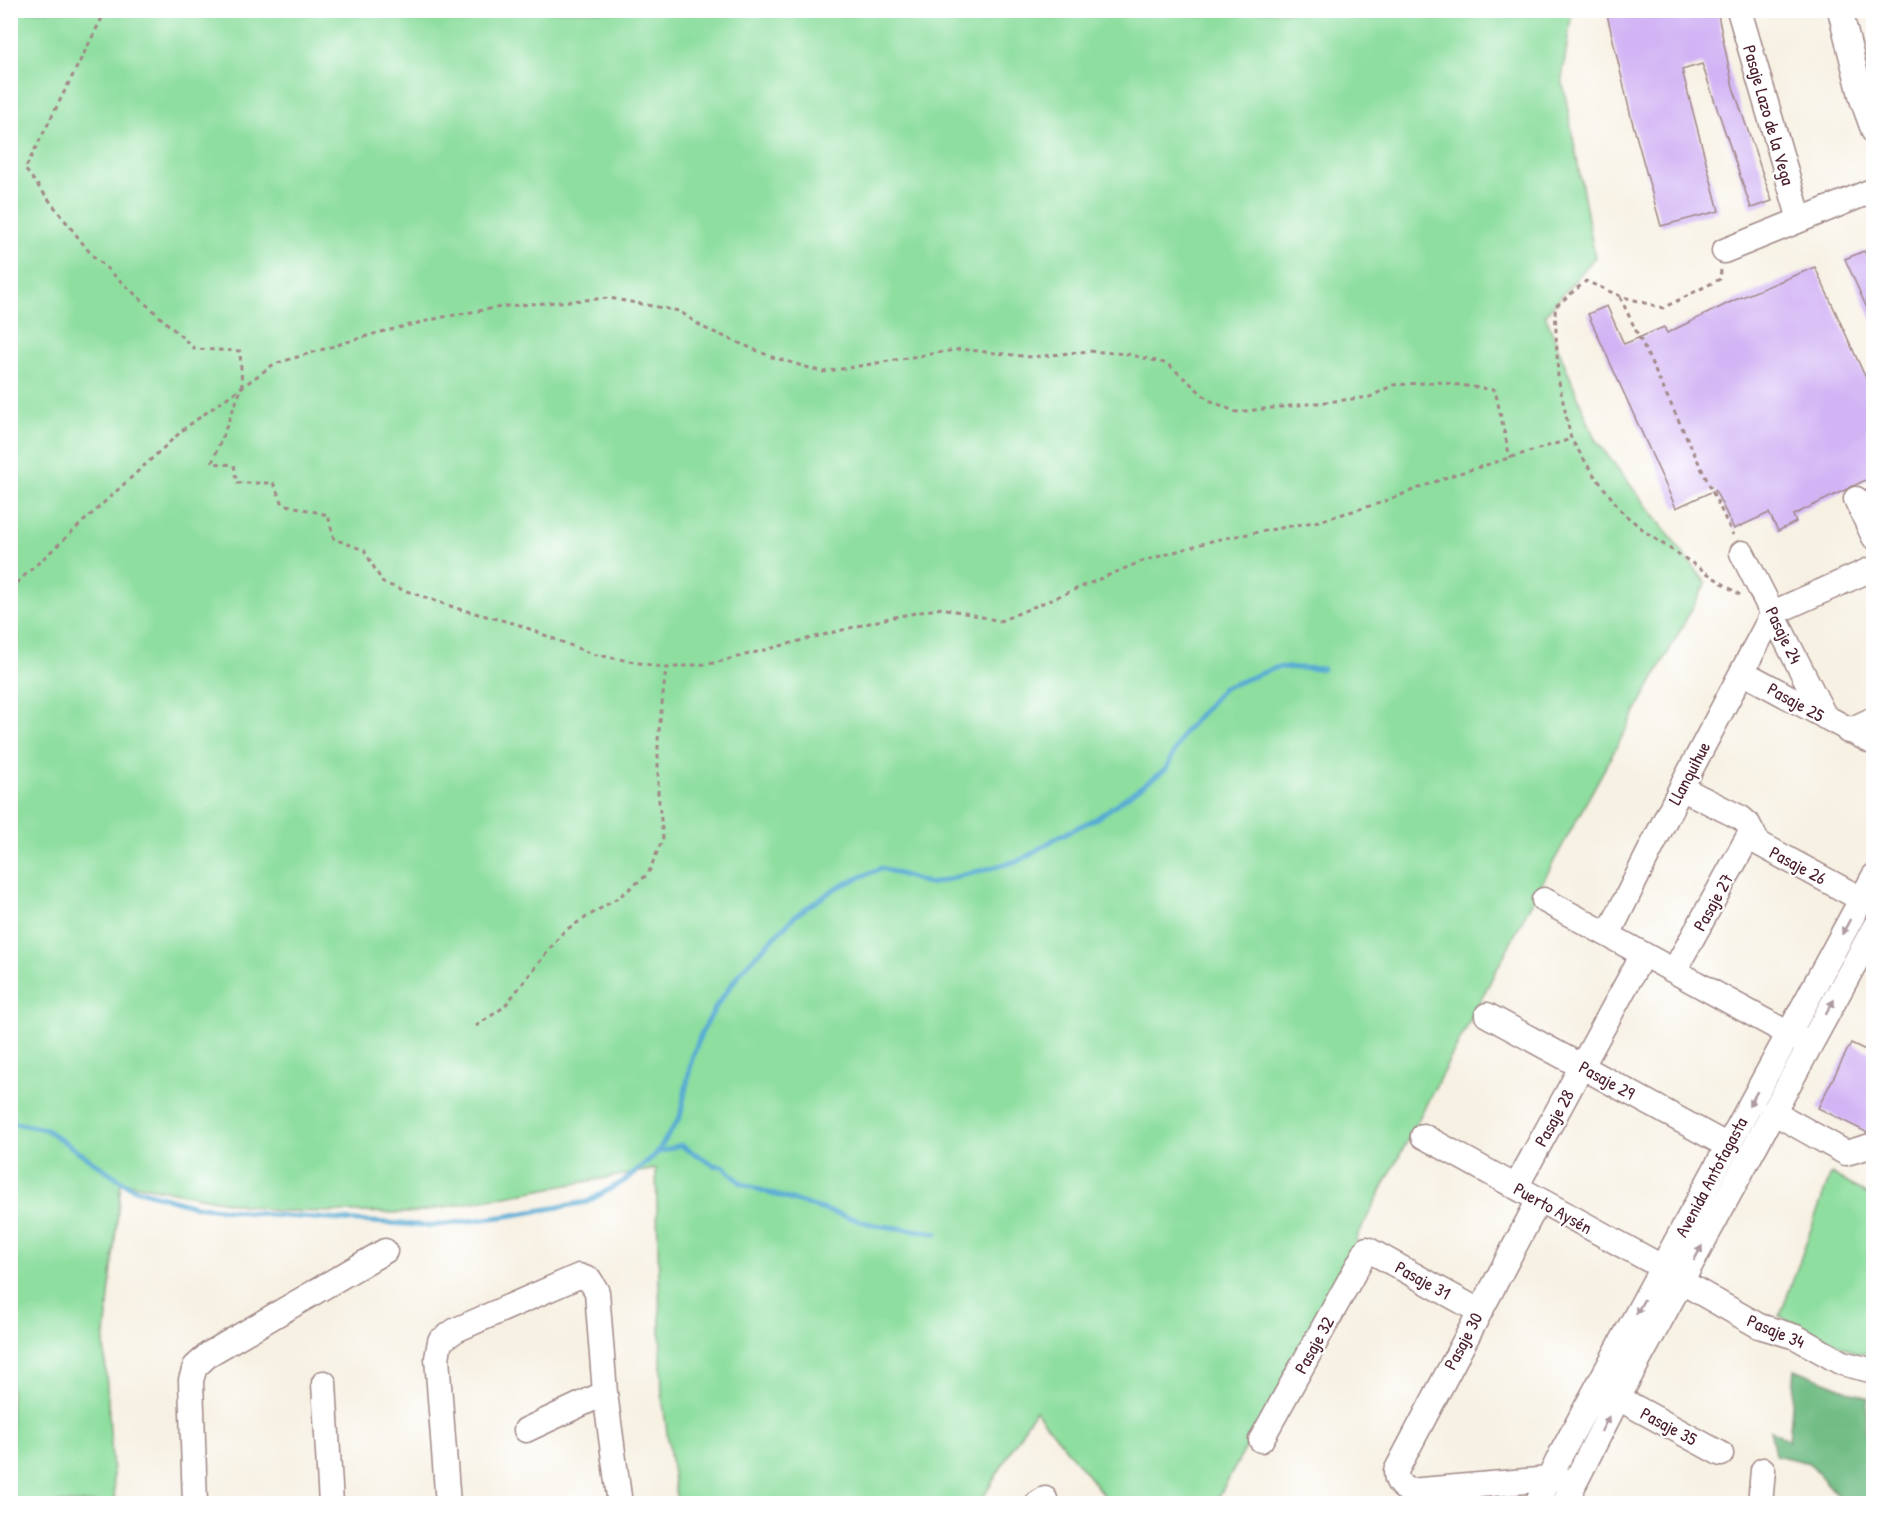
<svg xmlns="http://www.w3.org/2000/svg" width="1884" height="1514" font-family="'Patrick Hand',sans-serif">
	<rect width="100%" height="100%" fill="#fff"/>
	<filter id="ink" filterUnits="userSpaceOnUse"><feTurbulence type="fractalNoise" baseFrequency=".0167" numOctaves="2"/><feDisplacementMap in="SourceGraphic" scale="12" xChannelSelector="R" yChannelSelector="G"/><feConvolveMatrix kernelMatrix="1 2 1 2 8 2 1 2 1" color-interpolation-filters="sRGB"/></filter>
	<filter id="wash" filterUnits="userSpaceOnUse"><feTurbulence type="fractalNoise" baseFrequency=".008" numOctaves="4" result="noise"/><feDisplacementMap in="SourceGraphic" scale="24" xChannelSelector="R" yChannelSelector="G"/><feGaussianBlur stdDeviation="1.35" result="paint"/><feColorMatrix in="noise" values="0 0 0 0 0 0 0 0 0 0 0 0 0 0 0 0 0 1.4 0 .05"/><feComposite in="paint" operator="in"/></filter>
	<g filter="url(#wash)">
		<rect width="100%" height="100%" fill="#f7f1e3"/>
		<path fill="#8dde9f" stroke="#6c7e65" stroke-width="1.5" d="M10,11H1572L1562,78L1595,257L1545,315L1595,439L1706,583L1535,896L1357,1237L1353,1256L1215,1503H1110L1035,1410L980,1503H677L662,1397L656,1169L412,1213L275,1211L121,1182L104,1344L115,1503H11Z
			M1831,1173L1873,1198L1874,1277L1871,1284L1874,1286L1873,1354L1856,1353L1780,1316Z"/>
		<path fill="#72bd86" stroke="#5e6e58" stroke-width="1.5" d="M1795,1369L1868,1398L1864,1429L1873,1446V1503H1841L1840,1498L1809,1463L1775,1455L1770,1429L1789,1441Z"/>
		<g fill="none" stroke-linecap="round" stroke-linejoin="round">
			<path stroke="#57abd3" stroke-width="5" d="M10,1122L45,1129L132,1188L195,1206L270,1215L431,1226L508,1216L587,1202L624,1181L656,1154L680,1117L692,1058L701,1034L717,1005L742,970L796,915L836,888L881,868L930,884L1021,860L1058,837L1097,818L1166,769L1183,734L1223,688L1278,667L1323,669
				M657,1153L680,1145L714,1165L723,1166L741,1183L769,1193L874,1225L937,1233"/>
		</g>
		<g id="blocks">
			<path fill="#d2b4f4" d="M1606,10H1717L1733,87L1772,201L1751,208L1702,64L1682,70L1719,211L1661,226L1631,117Z
				M1864,251L1874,272V324L1845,259Z
				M1815,267L1874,396V476L1793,515L1796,522L1778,531L1769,513L1734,529L1715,490L1676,508L1588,314L1607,306L1624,344L1664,327L1667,333L1735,300Z
				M1851,1043L1874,1054V1131L1866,1132L1818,1108Z"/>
		</g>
	</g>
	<g filter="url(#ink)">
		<use href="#blocks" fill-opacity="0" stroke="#a08887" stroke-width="1.5"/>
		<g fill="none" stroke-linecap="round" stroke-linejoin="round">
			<g stroke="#a08887" stroke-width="27">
				<path id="minor" d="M1739,10L1800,220
					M1840,10L1862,99L1874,132
					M1724,251L1874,190
					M1856,499L1874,537
					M1742,553L1825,717
					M1773,613L1874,568
					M1744,673L1874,743
					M1848,731L1874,719
					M1681,788L1741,818L1748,824L1758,843L1861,899
					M1544,900L1802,1041
					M1608,935L1681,788L1773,613
					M1674,971L1751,832
					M1487,1015L1728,1146
					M1773,1112L1846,1153L1874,1145
					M1423,1136L1662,1267L1682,1282L1759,1326L1796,1337L1842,1363L1874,1371
					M1516,1187L1643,954
					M1539,1200L1396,1471C1396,1481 1400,1487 1410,1491L1560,1478
					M324,1383L331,1504
					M1618,1398L1721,1454
					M526,1430L605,1393
					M1261,1440L1367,1249L1479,1311
					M195,1504L191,1380L195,1367L209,1354L385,1251
					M448,1504L437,1358L440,1341L456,1330L579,1276L590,1280L597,1292L605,1393L620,1504
					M1037,1504L1045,1499
					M1537,1504L1561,1454L1874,876
					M1564,1504L1618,1398L1874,928
					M1760,1504L1763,1470"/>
			</g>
			<path stroke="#a08887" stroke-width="3" stroke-dasharray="4.5 4.5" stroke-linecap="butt" d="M106,10L25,169L91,254L195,349L240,351L242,387L212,463L234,465L237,483H273L283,504L328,515L334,539L364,550L383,583L459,609L517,624L592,654L666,668
				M1721,270L1720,279L1663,308L1620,296L1586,281L1555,307L1558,378L1571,439L1594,475L1624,514L1651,536L1740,595
				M1620,297L1733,535
				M10,589L185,428L274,364L377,333L443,317L507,306L609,298L679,311L704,328L772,357L823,372L961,349L1032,357L1089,351L1128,354L1168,364L1209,400L1236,412L1370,397L1393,385L1438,382L1495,390L1510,458
				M476,1026L504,1007L564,931L619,897L648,874L663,838L658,793V740L666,668L714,663L889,618L942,608L1000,621L1140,562L1215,540L1319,521L1380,503L1450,476L1571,439"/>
			<use href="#minor" stroke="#fff" stroke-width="24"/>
		</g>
		<defs><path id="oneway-solid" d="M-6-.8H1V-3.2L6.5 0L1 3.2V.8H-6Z" transform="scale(1.5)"/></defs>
		<g fill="#ae9aa0">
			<use href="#oneway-solid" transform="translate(1846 927) rotate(118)"/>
			<use href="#oneway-solid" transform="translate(1830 1007) rotate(-61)"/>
			<use href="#oneway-solid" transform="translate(1753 1099) rotate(119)"/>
			<use href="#oneway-solid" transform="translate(1698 1253) rotate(-62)"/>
			<use href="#oneway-solid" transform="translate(1640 1307) rotate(118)"/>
			<use href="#oneway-solid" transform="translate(1605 1424) rotate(-63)"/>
		</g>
	</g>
	<g text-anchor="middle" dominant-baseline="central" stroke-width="4.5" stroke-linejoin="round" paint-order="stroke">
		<g font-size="18" fill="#4a1f2b" stroke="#fff">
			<text transform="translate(1769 115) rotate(74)">Pasaje Lazo de la Vega</text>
			<text transform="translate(1784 635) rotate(64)">Pasaje 24</text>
			<text transform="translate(1796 702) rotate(29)">Pasaje 25</text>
			<text transform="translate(1689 773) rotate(-62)">Llanquihue</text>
			<text transform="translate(1798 865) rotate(28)">Pasaje 26</text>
			<text transform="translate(1713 902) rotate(-61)">Pasaje 27</text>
			<text transform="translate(1607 1080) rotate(29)">Pasaje 29</text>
			<text transform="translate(1554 1118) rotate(-61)">Pasaje 28</text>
			<text transform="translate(1711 1177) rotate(-62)">Avenida Antofagasta</text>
			<text transform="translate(1553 1208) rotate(29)">Puerto Aysén</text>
			<text transform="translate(1423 1280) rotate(29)">Pasaje 31</text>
			<text transform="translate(1776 1331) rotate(23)">Pasaje 34</text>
			<text transform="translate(1463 1341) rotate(-62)">Pasaje 30</text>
			<text transform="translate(1314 1345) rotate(-61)">Pasaje 32</text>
			<text transform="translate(1669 1426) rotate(28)">Pasaje 35</text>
		</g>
	</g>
	<rect width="1884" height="1514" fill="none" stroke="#fff" stroke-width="36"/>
</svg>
